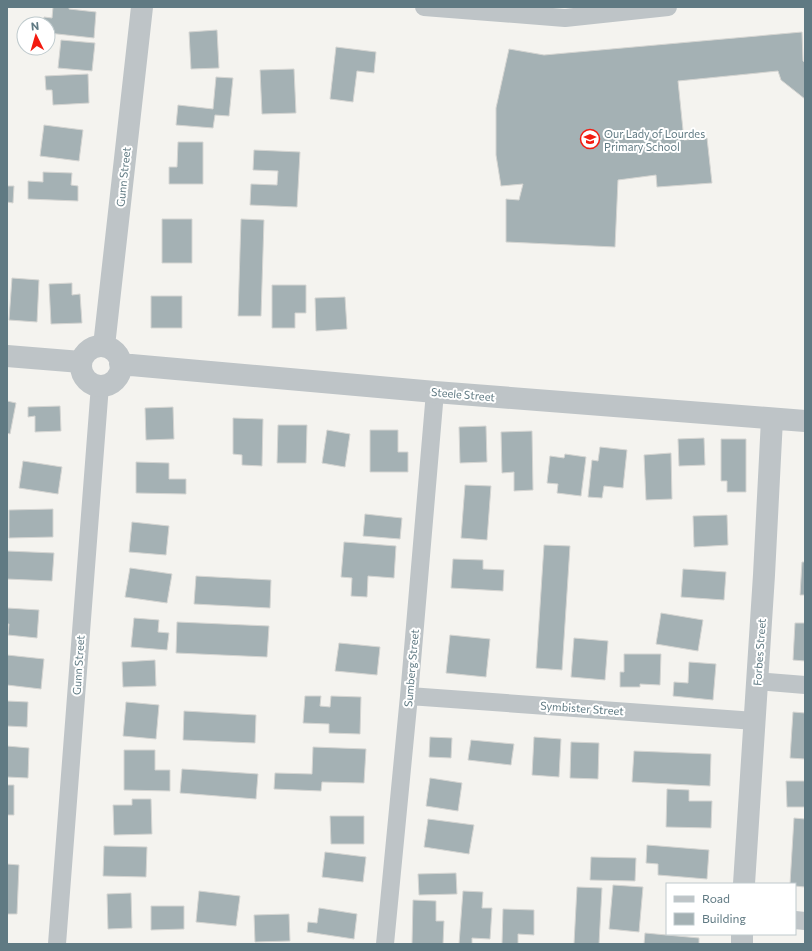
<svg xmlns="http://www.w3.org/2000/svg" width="812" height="951" font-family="Commissioner,sans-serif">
	<rect width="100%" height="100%" fill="#f4f3ef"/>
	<path fill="#a4b1b4" stroke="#d5d5d2" d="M53,7H69V9L96,12L94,38L48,33V24H43L44,17L52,18Z
		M217,30L219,68L191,69L189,32Z
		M802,32L803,61L805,63V99L781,80L778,71L678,81L684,140L707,138L712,183L657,187L656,175L618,180L615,247L506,242V199L519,200L523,184L501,186L496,155V108L509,49L544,55Z
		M61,40L95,43L92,71L58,68Z
		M336,47L376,52L374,73L357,71L353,102L330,99Z
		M294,69L296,113L262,114L260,70Z
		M88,74L89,103L53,105L52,90H46L45,76Z
		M216,77L233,78L229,116L215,115L213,128L176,125L178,105L213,109Z
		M44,125L83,130L79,161L40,156Z
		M178,142H203V184H169V167H177Z
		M254,150L300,152L297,207L250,205L251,184L277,185L278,171L253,170Z
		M43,172L72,173L71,185L78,186V201L28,199V181L43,182Z
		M7,186H14L13,203L7,202Z
		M162,219H192V263H162Z
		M241,219L264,220L261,316H238Z
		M12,278L39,280L37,322L9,320Z
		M72,283V295L80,294L82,323L51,324L49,284Z
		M272,285H306V313H295V328H272Z
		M151,296H182V328H151Z
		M345,297L347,329L316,331L315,298Z
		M7,401L16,403L10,434L7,433Z
		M60,406L61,431L35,432V416L28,417V407Z
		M173,407L174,439L146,440L145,408Z
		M233,418L263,419L262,466L242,465V455L233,454Z
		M278,425H307L306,463H277Z
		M486,426L487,462L460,463L459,427Z
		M327,430L350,434L345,467L322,463Z
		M370,430H398V452H408V472H370Z
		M532,431L533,490L514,491V472L502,473L501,432Z
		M704,438L705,465L679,466L678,439Z
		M721,439H746V492H727V481H721Z
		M600,447L627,450L623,488L604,486L602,498L588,497L592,460L598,461Z
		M671,453L672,499L646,500L644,455Z
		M565,454L586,457L581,496L557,493L558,484L547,483L550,456L564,458Z
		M23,461L62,467L58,494L19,488Z
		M136,462L169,463V479H186V494L136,493Z
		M465,485L491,486L487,540L461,538Z
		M53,509V537L9,538V510Z
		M365,514L402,518L400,539L363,536Z
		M727,515L728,545L694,547L693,516Z
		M132,522L169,526L166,555L129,552Z
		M344,542L396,546L394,578L368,576L367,597L351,596L352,578L341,577Z
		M544,545L570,546L562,670L536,668Z
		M7,551L54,553L52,581L7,579Z
		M453,559L483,560V569L504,570L503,591L451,588Z
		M802,562H805V595H800Z
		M130,568L172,574L167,603L125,597Z
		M683,569L726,572L724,600L681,597Z
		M196,576L271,580L270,608L194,604Z
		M7,608L39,610L37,638L8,635L9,624H7Z
		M661,613L703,620L698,651L656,644Z
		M134,618L159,620L158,632L169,633L167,650L131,647Z
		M177,622L269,626L267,657L176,653Z
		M795,623H805V661L793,660Z
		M450,635L490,639L486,677L446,673Z
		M574,638L608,641L605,680L571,677Z
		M339,643L380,647L377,675L335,671Z
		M624,654H661L660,685L640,684V687H620V672H624Z
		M7,655L44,659L41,689L7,685Z
		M155,660L156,686L123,687L122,662Z
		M689,662L716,664L713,700L673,696L674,682L688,683Z
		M305,696H321L320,706L330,707L331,696L361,697L360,734L329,733V724L303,723Z
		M7,701L28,702L27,727L7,726Z
		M126,702L159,705L156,739L123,736Z
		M184,711L256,715L255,743L183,740Z
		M793,712L805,713V759L790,758Z
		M430,737L452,738L451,758L429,757Z
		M534,737L561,739L559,777L532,775Z
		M471,740L514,744L511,765L468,760Z
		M571,742L599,743L598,779L570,778Z
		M7,746L29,748L28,778L7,777Z
		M313,747L366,749L364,783L322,782L321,791L274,789L275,773L312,774Z
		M124,750H155V770H170V791L124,790Z
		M634,751L711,754L710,786L632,782Z
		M182,769L258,774L256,799L180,793Z
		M430,778L462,783L458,811L426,806Z
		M786,781H805V807H787Z
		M7,785H14V815H7Z
		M667,789L689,790V801H712L711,828L666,827Z
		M132,799H151L152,834L114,835L113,805H132Z
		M330,816H364V844H331Z
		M794,818L805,819V887L795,886V884H790Z
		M428,819L474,825L469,854L424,847Z
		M647,845L709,850L707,879L658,875V864L646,863Z
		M104,846L147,847L146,877L103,876Z
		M325,852L366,857L363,882L322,877Z
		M591,857L636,858L635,881L590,880Z
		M7,864L19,865L17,914H7Z
		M456,873L457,894L419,895L418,874Z
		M613,885L643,887L639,932L609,929Z
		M577,887L602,888L599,944H574Z
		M199,891L240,896L236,926L196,922Z
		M463,891L483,892L482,908H492L490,939L472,938V944H459Z
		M131,893L132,928L108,929L107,894Z
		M413,900L436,901V921H444L443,944H412Z
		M151,906H184V929L151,930Z
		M319,908L357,914L354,939L307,932L308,922L317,923Z
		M503,909L534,910V935L518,934V944H502Z
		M289,914L290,941L255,942L254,915Z
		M645,933L699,938V944H644Z"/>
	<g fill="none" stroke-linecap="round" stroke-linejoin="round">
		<path stroke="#bec4c7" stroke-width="18" d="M424,7L565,18L668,7
			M757,681L805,685
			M409,696L755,721
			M795,920L805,921
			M57,944L100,385
			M385,944L409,696L435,392"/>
		<path stroke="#bec4c7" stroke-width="22" d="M104,346L142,7
			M81 366a20 20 0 1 1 40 0a20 20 0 1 1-40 0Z
			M7,356L81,362
			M120,364L435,392L805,421
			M744,884L764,575L772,419
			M742,944V934"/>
	</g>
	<defs>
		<g id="school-ring" transform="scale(1)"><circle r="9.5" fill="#fff" stroke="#f31b10" stroke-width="1.5"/><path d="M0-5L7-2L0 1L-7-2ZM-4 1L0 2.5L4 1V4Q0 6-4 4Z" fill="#f31b10"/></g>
	</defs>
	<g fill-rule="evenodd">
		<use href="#school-ring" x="590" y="139"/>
	</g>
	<g text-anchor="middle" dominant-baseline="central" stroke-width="4" stroke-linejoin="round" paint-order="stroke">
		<g font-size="11" fill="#607a83" stroke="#fff" text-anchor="start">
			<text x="604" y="133">Our Lady of Lourdes<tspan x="604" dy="13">Primary School</tspan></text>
		</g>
		<g font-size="11" fill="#607a83" stroke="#fff">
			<text transform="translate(123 177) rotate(-84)">Gunn Street</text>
			<text transform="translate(463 394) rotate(5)">Steele Street</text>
			<text transform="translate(759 652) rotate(-86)">Forbes Street</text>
			<text transform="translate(78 665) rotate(-86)">Gunn Street</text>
			<text transform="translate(411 668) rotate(-85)">Sumberg Street</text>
			<text transform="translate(582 708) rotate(4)">Symbister Street</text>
		</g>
	</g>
	<rect width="812" height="951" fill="none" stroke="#607a83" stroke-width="16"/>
	<rect x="666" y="883" width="130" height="52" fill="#ffffff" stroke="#bfcacd"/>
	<rect x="674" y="896" width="20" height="6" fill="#bec4c7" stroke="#bfcacd"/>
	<text x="702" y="903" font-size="12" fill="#607a83">Road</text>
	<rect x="674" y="913" width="20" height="12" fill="#a4b1b4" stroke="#bfcacd"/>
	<text x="702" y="923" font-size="12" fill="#607a83">Building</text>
	<g transform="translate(36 36) rotate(355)"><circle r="19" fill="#ffffff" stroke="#bfcacd"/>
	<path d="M0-3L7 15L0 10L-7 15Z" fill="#f31b10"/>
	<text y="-6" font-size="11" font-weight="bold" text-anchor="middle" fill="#607a83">N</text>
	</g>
</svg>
